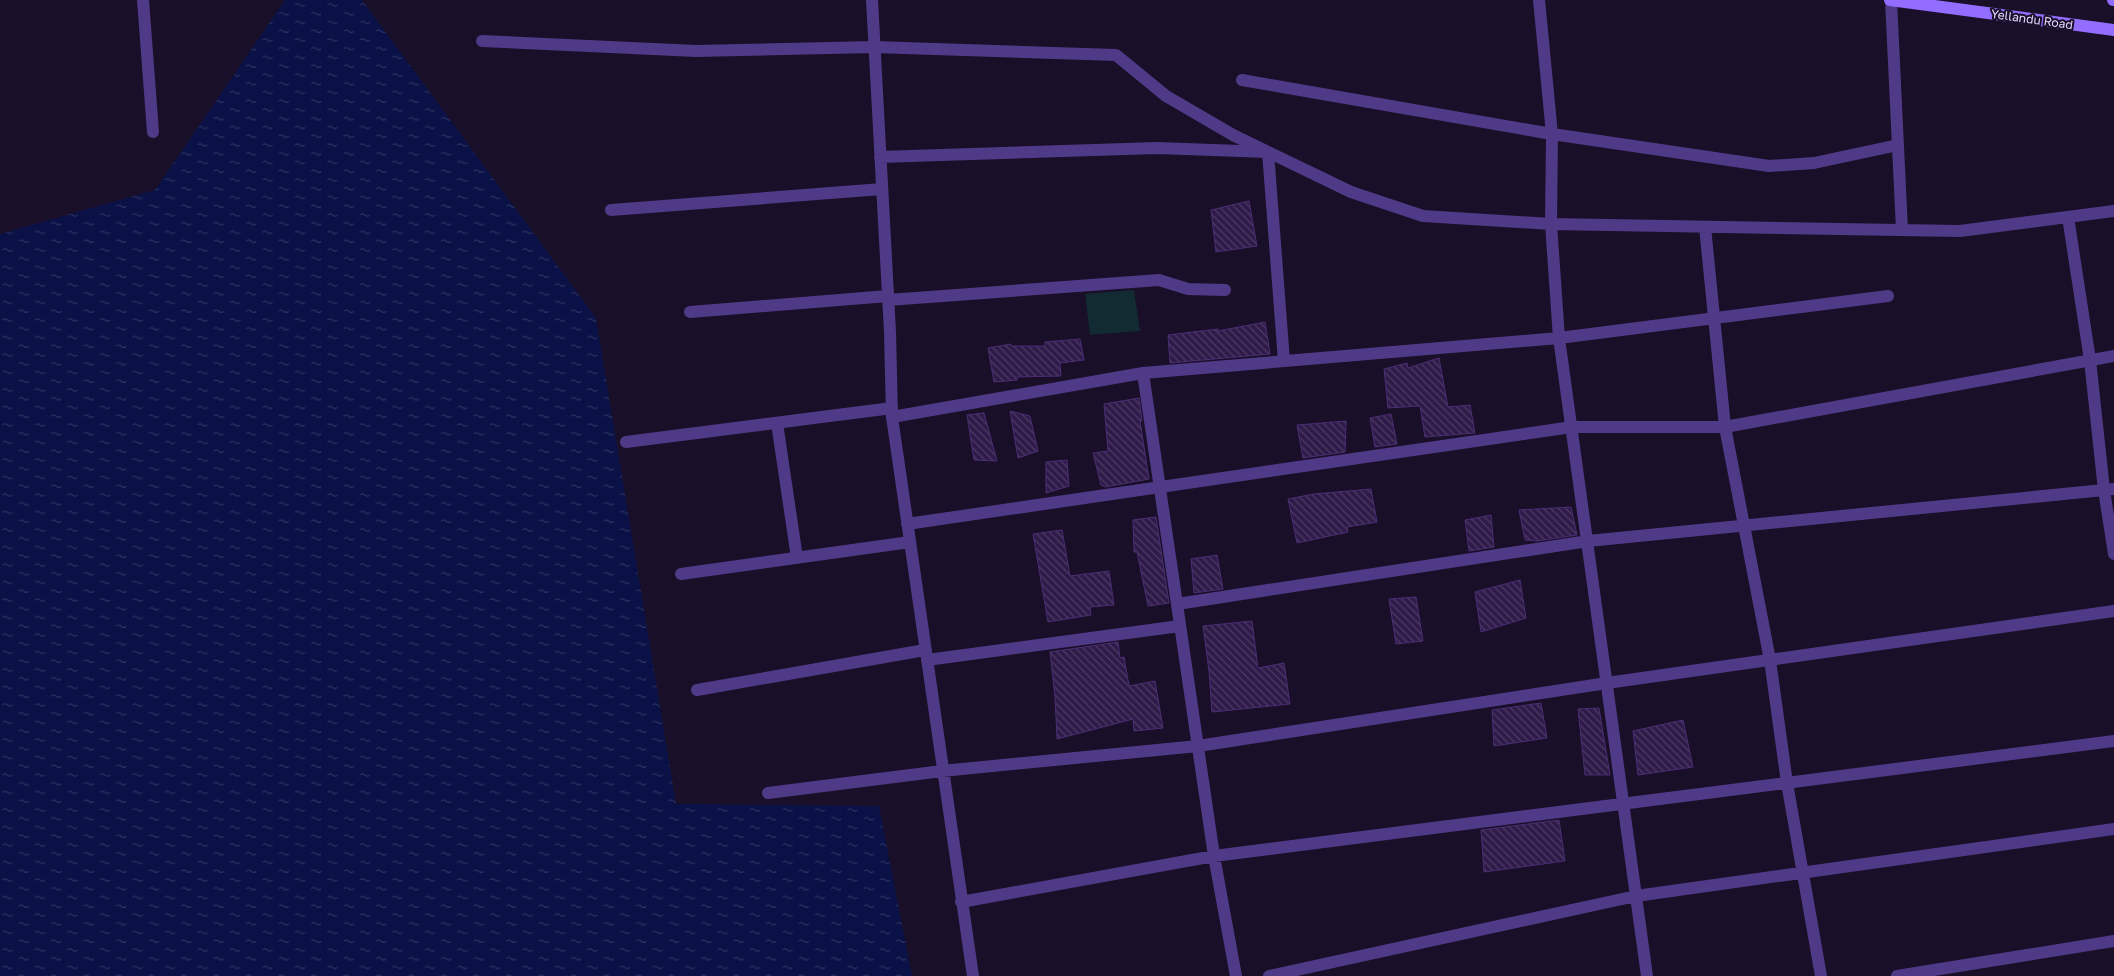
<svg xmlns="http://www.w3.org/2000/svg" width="2114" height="976" font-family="'Golos Text',sans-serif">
	<defs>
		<pattern id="water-ripples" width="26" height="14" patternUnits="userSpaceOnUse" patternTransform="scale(1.25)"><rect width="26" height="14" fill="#0a1146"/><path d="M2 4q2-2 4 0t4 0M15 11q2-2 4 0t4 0" fill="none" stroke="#2e3362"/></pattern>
		<pattern id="building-back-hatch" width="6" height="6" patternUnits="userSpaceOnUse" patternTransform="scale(1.25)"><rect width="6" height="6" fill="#2f1b49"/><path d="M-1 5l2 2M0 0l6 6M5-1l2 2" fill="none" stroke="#4d3b64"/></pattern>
	</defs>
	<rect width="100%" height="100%" fill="#190f28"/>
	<path fill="#122b32" d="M1134,290L1140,331L1090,335L1085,294Z"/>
	<path fill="url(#water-ripples)" d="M285,0H362L596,318L676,804L879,806L912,976H0V234L155,190Z"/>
	<path fill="url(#building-back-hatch)" stroke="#4c2d75" d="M1249,201L1257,246L1216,252L1211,210Z
		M1265,322L1270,354L1170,363L1168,335L1218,329V331Z
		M1080,339L1084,360L1060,363L1061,376L1017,377V380L994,382L988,348L1011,344V346H1045V342Z
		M1439,358L1448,407L1470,405L1475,433L1425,437L1420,406L1388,408L1384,369L1407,363L1408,368Z
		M1139,398L1142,421H1140L1149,479L1105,487L1101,485L1093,453L1108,451L1104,404Z
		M1010,411L1030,416L1038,451L1018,458Z
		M984,413L997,461L974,460L967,415Z
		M1391,414L1397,444L1375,447L1370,418Z
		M1346,421L1345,452L1303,458L1297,425Z
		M1067,460L1069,486L1046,493V462Z
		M1371,489L1377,522L1347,527L1348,532L1297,543L1288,499L1314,494Z
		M1571,507L1577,535L1537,541L1525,540L1519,510Z
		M1491,515L1494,547L1469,551L1465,520Z
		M1156,517L1169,603L1148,606L1137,552H1134L1133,520Z
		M1062,530L1070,576L1109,571L1114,605L1090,607L1091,615L1048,622L1033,534Z
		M1217,555L1223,589L1194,593L1191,559Z
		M1520,580L1526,618L1481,632L1475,592Z
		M1416,597L1423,641L1396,644L1389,599Z
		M1252,621L1258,668L1284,663L1290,704L1212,712L1209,671L1203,626Z
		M1118,642L1120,658L1124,657L1129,686L1155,681L1163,728L1134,731L1133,719L1057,739L1055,696L1050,652Z
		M1541,703L1547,738L1494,746L1492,710Z
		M1599,708L1610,775H1585L1578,709Z
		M1683,720L1693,767L1638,775L1633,731Z
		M1559,820L1565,861L1484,872L1481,830Z"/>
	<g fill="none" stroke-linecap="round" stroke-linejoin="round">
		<path stroke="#4f3a87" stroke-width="12" d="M143,0L153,132
			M872,0L890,332L892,417L973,976
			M1539,0L1552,134L1551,224L1559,338L1647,976
			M1891,0L1902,230
			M482,41L696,51L874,47L1116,55L1166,96L1233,135L1351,192L1423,216L1551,224L1960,231L2114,211
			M1242,80L1552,134L1769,166L1814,163L1898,145
			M880,157L1157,148L1268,152L1284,361
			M611,210L882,189
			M2068,217L2090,360L2104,490L2114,554
			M1705,227L1725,427L1770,660L1787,783L1821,976
			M888,300L1159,280L1188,289L1225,290
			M690,312L888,296
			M1143,373L1214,856L1236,976
			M892,417L1143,373L1559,338L1888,296
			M777,423L797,558
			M626,442L892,408
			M907,524L1572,427H1725L2114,356
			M681,574L910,542
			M1177,604L1588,541L2114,489
			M927,660L1180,626
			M697,690L925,650
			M768,793L942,771L1198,746L1607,683L2114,611
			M961,902L1214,856L2114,741
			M1269,976L1636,896L2114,829
			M1897,976L2114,941"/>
		<path stroke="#936dff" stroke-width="12" d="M1890,0L2114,30
			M2113,0H2114"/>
	</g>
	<g text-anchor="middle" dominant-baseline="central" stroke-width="4" stroke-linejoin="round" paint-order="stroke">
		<g font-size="12" fill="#e4d6ff" stroke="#190f28">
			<text transform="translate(2032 19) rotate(8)">Yellandu Road</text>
		</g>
	</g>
</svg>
